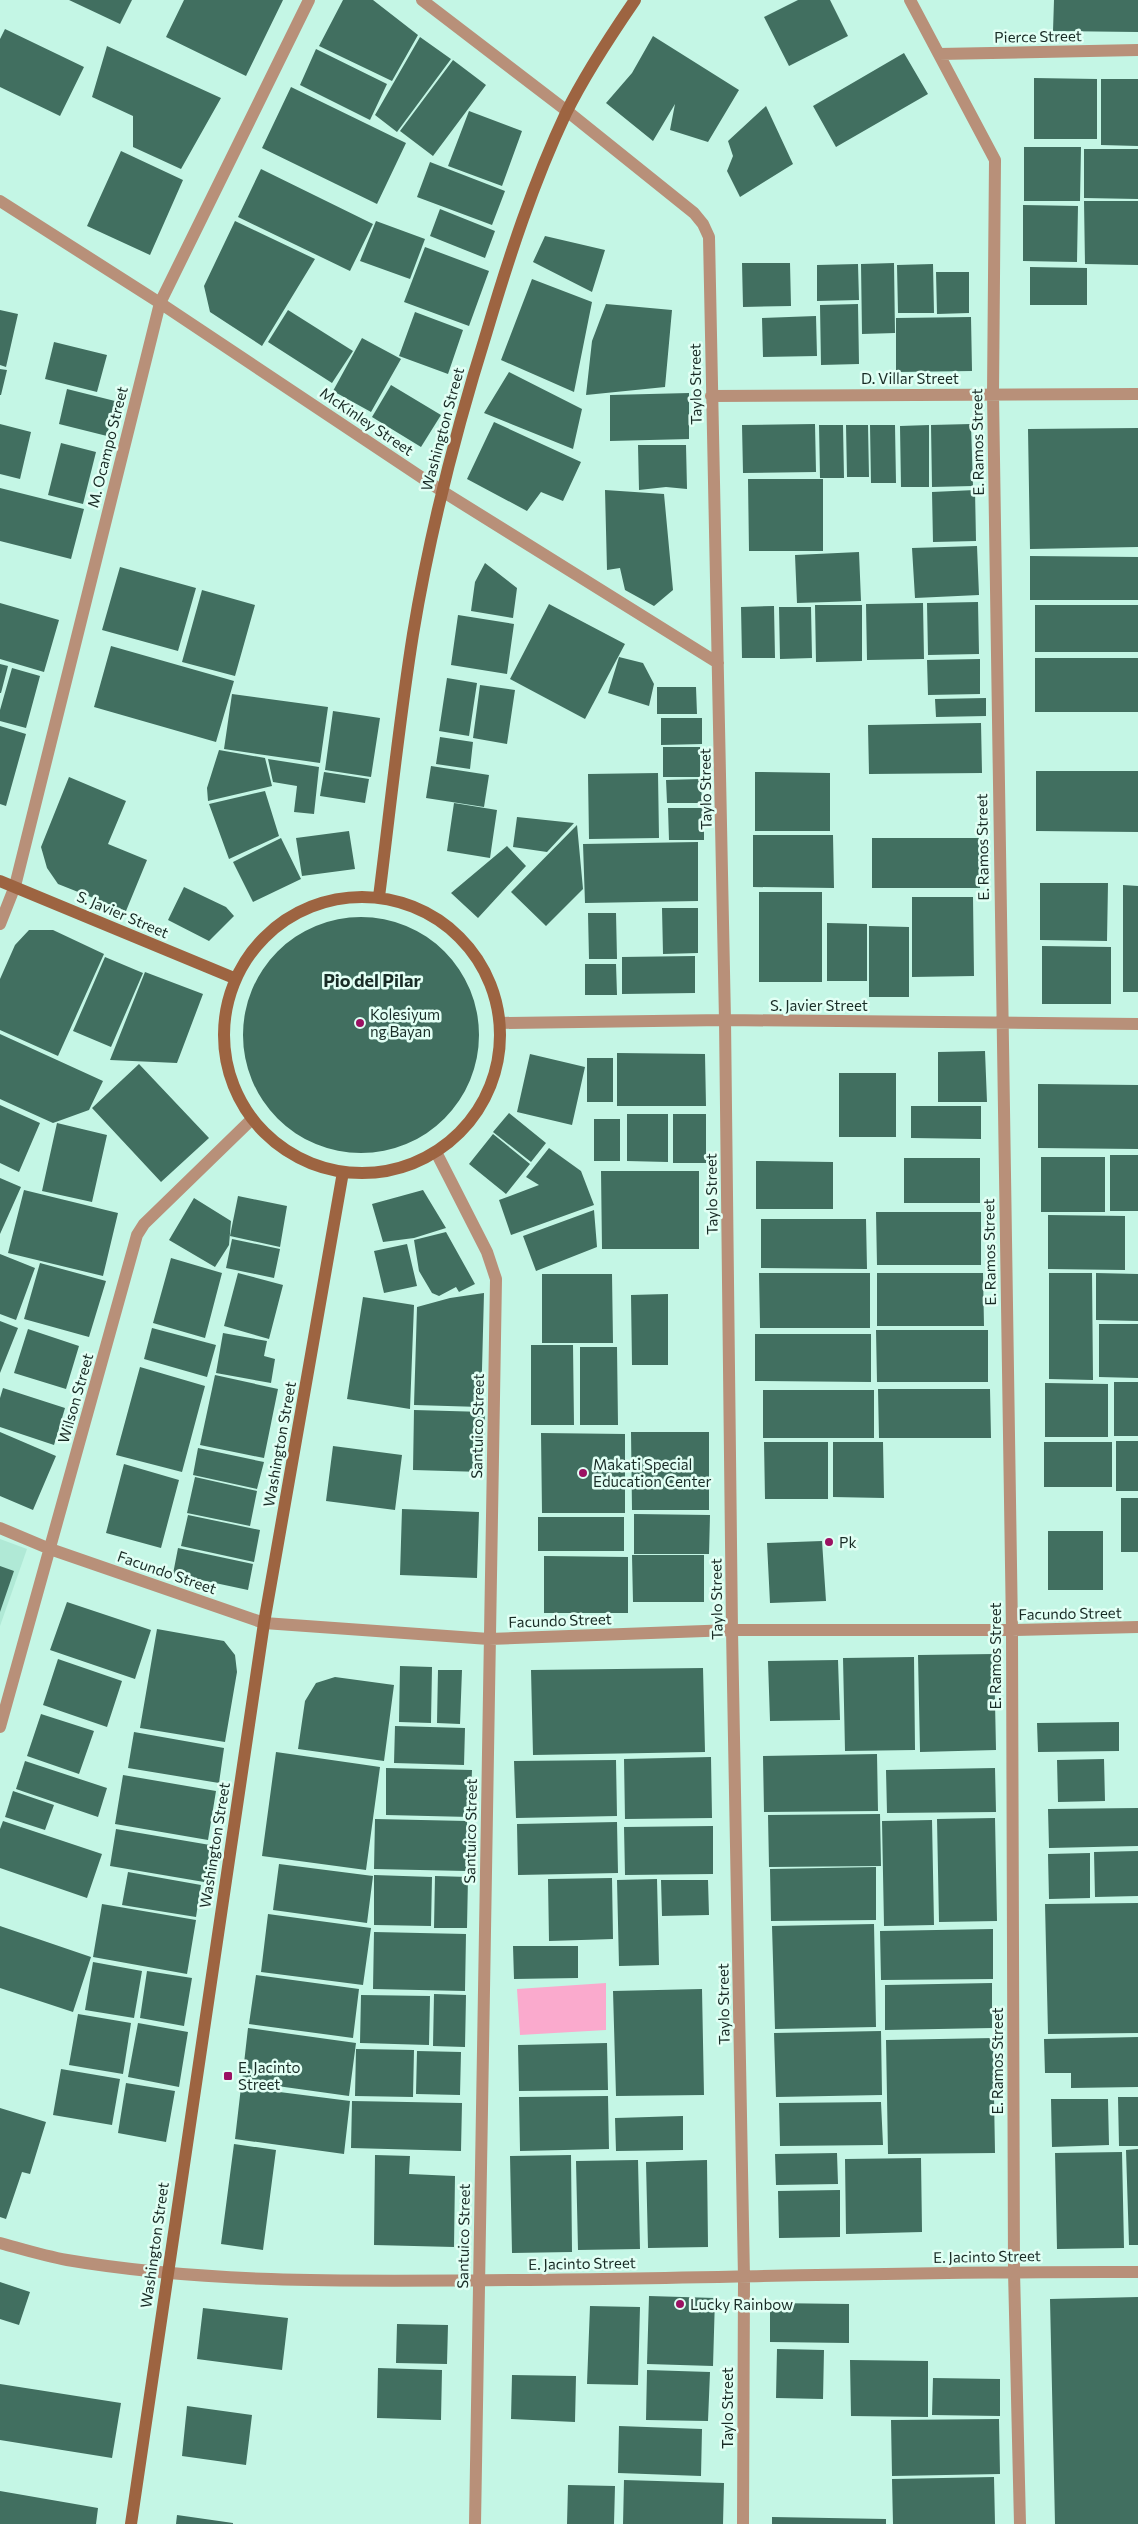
<svg xmlns="http://www.w3.org/2000/svg" width="1138" height="2524" font-family="Commissioner,sans-serif">
	<rect width="100%" height="100%" fill="#c4f6e5"/>
	<path fill="#b0e9d6" d="M0,1539L27,1549L0,1626Z"/>
	<path fill="#faaacd" d="M606,1983V2030L520,2035L517,1989Z"/>
	<path fill="#416f60" d="M69,0H132L120,24Z
		M184,0H283L246,76L166,37Z
		M343,0H373L418,35L392,81L319,46Z
		M798,0H830L848,36L789,66L764,17Z
		M1054,0H1138V32L1053,31Z
		M5,29L84,67L60,116L0,87V39Z
		M653,36L739,90L708,142L670,130L675,104L653,141L606,103L632,73Z
		M420,37L451,59L397,132L375,115Z
		M107,46L221,98L181,169L133,147V116L92,97Z
		M316,49L387,84L370,120L300,85Z
		M904,53L928,94L836,147L813,106Z
		M453,60L486,85L433,156L400,131Z
		M1034,78L1097,79V139H1034Z
		M1101,79H1138V146L1101,145Z
		M291,87L406,143L377,204L262,148Z
		M766,106L793,164L740,197L727,171L733,156L728,141Z
		M469,111L522,131L502,186L448,166Z
		M1024,147H1081L1080,201H1024Z
		M1084,149H1138V199L1084,198Z
		M121,151L183,180L150,255L87,226Z
		M430,162L505,191L492,225L417,197Z
		M261,169L373,224L350,271L238,217Z
		M1084,201H1138V265L1085,264Z
		M1023,205L1078,206L1077,262L1023,261Z
		M440,209L495,231L485,258L430,236Z
		M235,221L315,259L262,346L210,312L204,286Z
		M376,221L425,239L410,279L360,261Z
		M545,236L605,250L592,292L533,262Z
		M425,247L489,271L469,326L404,302Z
		M742,263H790L791,306L743,307Z
		M894,263L895,333L862,334L861,264Z
		M858,264L859,300L817,301V265Z
		M933,264L934,313H898L897,265Z
		M1030,267L1087,268V305H1030Z
		M936,272H969V313L937,314Z
		M532,279L592,302L574,392L501,360Z
		M606,304L672,310L665,387L586,395L592,341Z
		M858,304L859,364L821,365L820,305Z
		M0,310L18,314L6,367L0,365Z
		M288,310L353,351L332,383L268,342Z
		M415,312L463,330L448,374L399,356Z
		M816,316L817,356L763,357L762,318Z
		M971,317L972,371L896,372V318Z
		M362,338L401,359L371,412L333,391Z
		M54,342L107,355L97,392L45,379Z
		M0,369L7,370L1,395H0Z
		M509,372L582,409L573,449L484,413Z
		M391,385L441,415L421,447L372,417Z
		M67,389L115,401L107,436L59,424Z
		M689,393V439L610,441V395Z
		M494,422L581,462L563,501L541,492L527,511L467,479Z
		M0,424L31,432L20,479L0,474Z
		M815,424L816,472L743,473L742,425Z
		M971,424L973,486L932,487L931,425Z
		M819,425H843L844,478H820Z
		M846,425H868L869,477H847Z
		M870,425H895L896,483H871Z
		M929,425V487H901L900,426Z
		M1138,428V547L1030,549L1028,429Z
		M61,443L96,452L83,504L48,495Z
		M638,445H686L687,489L666,487L639,490Z
		M748,479H823V551H749Z
		M0,488L84,509L71,559L0,541Z
		M605,490L664,494L673,590L654,606L625,590L620,568L607,570Z
		M975,490L976,541L933,542L932,492Z
		M977,546L979,595L915,598L912,548Z
		M859,552L861,601L797,603L795,555Z
		M1030,556L1138,557V600H1030Z
		M485,563L517,588L513,618L471,611L475,582Z
		M120,567L196,588L178,651L102,630Z
		M202,590L255,605L235,676L182,662Z
		M978,602L979,654L928,655L927,603Z
		M0,603L59,620L44,672L0,659Z
		M923,603L924,659L867,660L866,604Z
		M549,604L625,644L585,719L510,679Z
		M815,605H862V661L816,662Z
		M1035,605H1138V652H1035Z
		M774,606L775,658H742L741,607Z
		M779,607H811L812,658L780,659Z
		M458,615L514,624L507,674L451,665Z
		M111,646L234,681L216,742L94,707Z
		M619,657L643,663L654,684L649,706L608,693Z
		M1035,658H1138V712H1035Z
		M980,659V694L928,695L927,660Z
		M0,664L8,666L1,693H0Z
		M12,668L40,676L26,728L0,721V710Z
		M447,678L477,683L469,736L439,731Z
		M480,685L515,690L507,744L473,738Z
		M657,687H696L697,714H657Z
		M232,694L328,707L320,763L224,749Z
		M986,698V716L936,717L935,699Z
		M333,711L380,718L371,777L325,770Z
		M661,718H702V744L661,745Z
		M981,723L982,773L869,774L868,725Z
		M0,726L26,734L6,806L0,804Z
		M440,737L473,742L470,769L436,764Z
		M663,747H700V777H663Z
		M219,750L265,758L272,786L208,801L207,788Z
		M268,759L319,767L314,814L294,812L297,786L273,782Z
		M431,766L489,775L484,807L426,798Z
		M1036,771H1138V832L1036,831Z
		M324,772L369,779L365,803L320,796Z
		M755,772L830,773V831H755Z
		M658,773L659,838L589,839L588,774Z
		M69,777L126,801L108,844L147,860L126,911L58,884L47,868L41,847Z
		M701,779L702,803H667L666,780Z
		M265,791L279,836L229,859L209,804Z
		M454,803L497,810L490,858L447,851Z
		M668,808H704V840H669Z
		M517,817L574,823L547,852L513,847Z
		M577,825L583,889L546,926L511,892Z
		M349,831L355,869L302,876L296,838Z
		M753,835H833L834,888L753,887Z
		M281,838L301,879L253,902L233,862Z
		M872,838H979L980,888H872Z
		M698,842V901L585,903L583,844Z
		M507,846L526,866L478,918L451,893Z
		M1040,883H1108L1107,941L1040,940Z
		M1123,885L1138,886V992H1123Z
		M184,887L226,907L234,916L209,941L168,920Z
		M759,892H822V982H759Z
		M912,897H973L974,976L912,977Z
		M662,908H698V953L663,954Z
		M588,913H616L617,959H589Z
		M243 1035a118 118 0 1 1 236 0a118 118 0 1 1-236 0Z
		M827,923L867,924V981H827Z
		M869,926L909,927V997H869Z
		M29,930H53L104,954L58,1056L0,1030V979L15,945Z
		M1042,946L1111,947V1004H1042Z
		M695,956V993L622,994V957Z
		M105,957L143,973L111,1047L73,1031Z
		M585,964H616L617,995H585Z
		M145,972L203,994L177,1063L110,1060Z
		M0,1034L103,1081L89,1110L53,1123L0,1099Z
		M985,1051L987,1102H938V1052Z
		M617,1053L705,1054L706,1106H617Z
		M530,1054L585,1067L572,1125L517,1112Z
		M587,1058H613V1102H587Z
		M139,1064L209,1138L161,1182L92,1108Z
		M839,1073H896V1137H839Z
		M1038,1084L1138,1085V1149L1038,1148Z
		M0,1105L40,1123L19,1172L0,1163Z
		M911,1106H981V1139L911,1138Z
		M509,1113L546,1143L531,1162L493,1132Z
		M627,1114H668V1162L627,1161Z
		M673,1114H706V1163H673Z
		M594,1119H620V1161H594Z
		M57,1123L107,1135L92,1202L42,1191Z
		M493,1134L530,1164L506,1194L469,1164Z
		M549,1148L581,1171L594,1205L511,1235L499,1200L539,1185L526,1177Z
		M1110,1155H1138V1211H1110Z
		M1041,1157H1105V1212H1041Z
		M904,1158H980V1203H904Z
		M756,1161L833,1162V1209H756Z
		M601,1171H699V1249H602Z
		M0,1178L21,1187L0,1234Z
		M24,1190L118,1213L103,1276L8,1253Z
		M423,1190L446,1228L414,1238L383,1242L372,1204Z
		M238,1196L287,1206L280,1247L230,1236Z
		M194,1198L231,1221L229,1245L215,1267L169,1240Z
		M594,1210L597,1247L536,1271L523,1236Z
		M876,1212H981V1265H877Z
		M1048,1215L1125,1216V1270L1048,1269Z
		M761,1219H866L867,1269L761,1268Z
		M446,1232L475,1284L459,1292L456,1287L439,1296L432,1293L419,1271L414,1240Z
		M232,1239L280,1249L274,1278L226,1268Z
		M407,1244L417,1286L384,1293L374,1251Z
		M0,1254L35,1268L16,1320L0,1314Z
		M171,1258L222,1273L205,1338L153,1323Z
		M40,1263L106,1281L89,1337L24,1319Z
		M238,1273L283,1285L269,1339L224,1326Z
		M759,1273H870V1328H760Z
		M877,1273H983L984,1326H877Z
		M1049,1273H1092L1093,1380L1049,1379Z
		M1096,1273L1138,1274V1321L1096,1320Z
		M542,1274H612L613,1343H542Z
		M484,1293L481,1407L414,1405L417,1307L450,1298Z
		M668,1294V1365H632L631,1295Z
		M363,1297L414,1305L410,1409L347,1399Z
		M0,1321L18,1328L0,1373Z
		M1099,1324H1138V1378L1099,1377Z
		M152,1328L216,1345L207,1377L144,1359Z
		M28,1329L79,1346L66,1389L14,1373Z
		M876,1330H988V1382H877Z
		M223,1333L267,1341L264,1356L275,1359L271,1383L216,1373Z
		M755,1334H871V1382L755,1381Z
		M531,1345H573L574,1425H531Z
		M580,1347H617L618,1425H580Z
		M140,1367L205,1386L182,1472L116,1455Z
		M215,1375L278,1389L264,1458L200,1445Z
		M1114,1382H1138V1436H1114Z
		M1045,1383L1108,1384V1437H1045Z
		M3,1388L65,1408L54,1445L0,1427V1398Z
		M878,1389H990L991,1438H879Z
		M763,1390H874V1438H763Z
		M414,1410L485,1412L483,1472L413,1470Z
		M0,1432L56,1456L33,1510L0,1496Z
		M631,1432H709V1510H632Z
		M541,1433L625,1434V1513H542Z
		M1116,1441H1138V1491H1116Z
		M764,1442H828V1499H765Z
		M833,1442H883L884,1498L833,1497Z
		M1044,1442H1112V1487H1044Z
		M333,1446L402,1455L395,1510L326,1501Z
		M198,1448L264,1462L257,1489L193,1475Z
		M124,1464L179,1480L161,1548L106,1533Z
		M195,1477L257,1491L250,1526L187,1513Z
		M1121,1498H1138V1552H1121Z
		M402,1509L479,1512L477,1578L400,1575Z
		M634,1514L710,1515L709,1554H634Z
		M188,1515L260,1530L254,1562L181,1546Z
		M538,1517H624V1551H538Z
		M1048,1531H1103V1590H1048Z
		M822,1541L826,1601L770,1603L767,1543Z
		M178,1548L253,1564L248,1590L173,1574Z
		M632,1555H704V1602H633Z
		M544,1556L628,1557V1613H544Z
		M0,1566L14,1571L0,1612Z
		M67,1602L151,1630L135,1679L50,1650Z
		M157,1629L224,1641L235,1655L237,1672L225,1742L140,1728Z
		M994,1654L996,1750L920,1752L918,1655Z
		M914,1657L915,1750L845,1751L843,1658Z
		M58,1659L122,1681L107,1727L43,1705Z
		M838,1660L840,1720L770,1721L768,1661Z
		M400,1666L432,1667L431,1723L399,1722Z
		M703,1668L705,1752L533,1755L531,1670Z
		M438,1670H462L460,1724L437,1723Z
		M335,1677L394,1685L384,1761L298,1749L305,1701L316,1683Z
		M41,1714L94,1731L79,1774L27,1756Z
		M1119,1722V1751L1038,1752L1037,1723Z
		M395,1726L465,1728L464,1765L394,1763Z
		M134,1732L224,1748L219,1783L128,1768Z
		M276,1752L380,1767L366,1870L262,1856Z
		M877,1754L878,1811L764,1812L763,1756Z
		M711,1757L712,1818L625,1819L624,1759Z
		M1104,1759L1105,1801L1058,1802L1057,1760Z
		M616,1760L617,1816L516,1818L514,1761Z
		M25,1761L107,1788L98,1817L16,1789Z
		M386,1768L472,1770L470,1817L386,1815Z
		M995,1768L996,1812L887,1813L886,1770Z
		M123,1775L216,1791L208,1840L115,1824Z
		M13,1791L54,1805L45,1830L5,1817Z
		M1138,1808V1846L1049,1848L1048,1809Z
		M880,1814L881,1866L769,1867L768,1815Z
		M995,1818L997,1921L939,1922L937,1819Z
		M375,1819L467,1821L466,1871L374,1869Z
		M932,1820L934,1925L884,1926L882,1821Z
		M3,1821L102,1854L87,1898L0,1868V1829Z
		M617,1822L618,1873L518,1875L517,1824Z
		M713,1826V1874L625,1875L624,1827Z
		M116,1829L216,1846L210,1883L110,1866Z
		M1138,1851V1896L1095,1897L1094,1852Z
		M1090,1853V1898L1049,1899L1048,1854Z
		M279,1864L373,1876L367,1923L273,1910Z
		M876,1867V1920L771,1921L770,1869Z
		M128,1872L201,1885L196,1917L122,1905Z
		M374,1875L432,1877L431,1926L374,1925Z
		M435,1876L468,1877L467,1928H434Z
		M612,1878L613,1939L549,1941L548,1879Z
		M657,1879L659,1965L619,1966L617,1880Z
		M661,1880H708L709,1915L662,1916Z
		M1138,1903V2033L1048,2034L1045,1904Z
		M102,1904L196,1920L187,1974L93,1957Z
		M268,1914L371,1928L363,1985L261,1972Z
		M874,1924L876,2027L775,2029L772,1926Z
		M0,1926L91,1957L73,2012L0,1988Z
		M993,1929V1979L881,1980L880,1931Z
		M374,1932L466,1934L465,1991L373,1989Z
		M513,1946H578V1978L514,1979Z
		M93,1962L142,1971L134,2018L85,2010Z
		M147,1971L192,1978L184,2026L140,2018Z
		M256,1975L359,1989L353,2038L249,2024Z
		M992,1983V2028L885,2030V1985Z
		M702,1989L704,2095L616,2096L613,1991Z
		M434,1994L466,1995L465,2047L433,2046Z
		M361,1995L430,1996L429,2045L360,2043Z
		M78,2014L131,2023L123,2074L69,2065Z
		M138,2023L188,2032L179,2087L128,2077Z
		M248,2028L356,2043L349,2096L242,2081Z
		M881,2031L882,2095L776,2097L774,2033Z
		M1138,2037V2087L1071,2088V2073H1045L1044,2039Z
		M993,2038L995,2153L888,2154L886,2040Z
		M607,2043L608,2090L519,2091L518,2045Z
		M356,2049L414,2050L413,2097L355,2096Z
		M417,2051L461,2052L460,2095L416,2094Z
		M61,2069L120,2079L112,2125L53,2115Z
		M126,2083L175,2091L166,2142L118,2133Z
		M241,2087L350,2101L344,2154L235,2139Z
		M608,2096L609,2149L520,2151L519,2097Z
		M1118,2097H1138V2146H1119Z
		M1051,2099H1108L1109,2145L1052,2147Z
		M352,2101L462,2103L461,2151L351,2148Z
		M881,2102L883,2145L780,2146L779,2103Z
		M0,2108L46,2122L30,2174L22,2172L6,2219L0,2217Z
		M683,2116V2150L616,2151L615,2118Z
		M234,2144L276,2150L263,2250L221,2244Z
		M1138,2149V2245H1129L1126,2150Z
		M1122,2152L1124,2248L1057,2249L1055,2153Z
		M837,2153L838,2184L776,2185L775,2154Z
		M375,2155L410,2156L409,2174L455,2176L454,2247L374,2245Z
		M571,2155L572,2252L512,2253L510,2156Z
		M921,2158L922,2232L846,2234L845,2159Z
		M638,2160L640,2249L578,2250L576,2161Z
		M707,2160L708,2247L648,2248L646,2162Z
		M840,2190V2237L779,2238L778,2191Z
		M0,2282L30,2292L19,2325L0,2319Z
		M649,2296L715,2298L713,2366L647,2364Z
		M1138,2297V2524H1055L1050,2299Z
		M770,2303L849,2304V2343L770,2342Z
		M590,2306L640,2307L638,2385L587,2384Z
		M203,2308L288,2318L282,2370L197,2359Z
		M397,2324L448,2325L447,2364L396,2363Z
		M777,2349L824,2350L823,2399L776,2398Z
		M850,2360L928,2361V2417L851,2416Z
		M378,2368L442,2370L441,2420L377,2418Z
		M647,2370L710,2372L708,2421L646,2420Z
		M512,2375L576,2376L575,2422L511,2419Z
		M933,2378L1000,2379V2416L932,2415Z
		M0,2384L121,2403L112,2458L0,2440Z
		M187,2406L252,2415L246,2465L182,2456Z
		M999,2419L1000,2474L892,2476L891,2420Z
		M619,2426L702,2429L701,2476L618,2473Z
		M994,2477L995,2524H893L892,2479Z
		M624,2480L724,2483L723,2524H623Z
		M568,2485L615,2486L614,2524H567Z
		M0,2491L98,2508L96,2524H0Z
		M177,2515L233,2523V2524H176Z
		M772,2517L886,2519V2524H772Z"/>
	<g fill="none" stroke-linecap="round" stroke-linejoin="round">
		<path stroke="#b89079" stroke-width="12" d="M422,0L567,111L694,213L703,224L709,237L725,1020L732,1630L744,2278L743,2524
			M910,0L995,160L993,394L1012,1630L1014,2271L1020,2524
			M939,54L1138,50
			M0,201L160,303L442,491L718,663
			M711,396L1138,394
			M0,924L15,886L160,303L309,0
			M500,1023L725,1020L1138,1024
			M436,1152L487,1252L496,1279L475,2524
			M0,1528L50,1549L264,1623L489,1639L732,1630H1012L1138,1627
			M0,1727L137,1235L144,1224L252,1119
			M0,2243C22,2249 44,2256 67,2260C215,2285 369,2281 519,2280C725,2278 932,2271 1138,2272"/>
		<path stroke="#9d6441" stroke-width="12" d="M0,881L234,978
			M224 1035a138 138 0 1 1 276 0a138 138 0 1 1-276 0Z
			M379,897C390,810 399,722 413,634C430,531 456,430 487,331C509,257 533,183 566,113C585,74 611,35 635,0
			M131,2524L264,1623L343,1172"/>
	</g>
	<g fill="#9b1162" stroke="#e1fff4" stroke-width="2">
		<circle cx="360" cy="1023" r="5"/>
		<circle cx="583" cy="1473" r="5"/>
		<circle cx="829" cy="1542" r="5"/>
		<rect x="223" y="2071" width="10" height="10" rx="2.5"/>
		<circle cx="680" cy="2304" r="5"/>
	</g>
	<g text-anchor="middle" dominant-baseline="central" stroke-width="5" stroke-linejoin="round" paint-order="stroke">
		<g font-size="15" fill="#182b25" stroke="#e1fff4">
			<text transform="translate(1038 36) rotate(-1)">Pierce Street</text>
			<text x="910" y="378">D. Villar Street</text>
			<text transform="translate(695 384) rotate(-91)">Taylo Street</text>
			<text transform="translate(367 421) rotate(34)">McKinley Street</text>
			<text transform="translate(442 429) rotate(-75)">Washington Street</text>
			<text transform="translate(977 442) rotate(-91)">E. Ramos Street</text>
			<text transform="translate(107 447) rotate(-76)">M. Ocampo Street</text>
			<text transform="translate(705 789) rotate(-91)">Taylo Street</text>
			<text transform="translate(982 847) rotate(-91)">E. Ramos Street</text>
			<text transform="translate(123 914) rotate(23)">S. Javier Street</text>
			<text x="819" y="1005">S. Javier Street</text>
			<text transform="translate(711 1194) rotate(-91)">Taylo Street</text>
			<text transform="translate(989 1252) rotate(-91)">E. Ramos Street</text>
			<text transform="translate(75 1398) rotate(-74)">Wilson Street</text>
			<text transform="translate(477 1426) rotate(-89)">Santuico Street</text>
			<text transform="translate(279 1444) rotate(-80)">Washington Street</text>
			<text transform="translate(167 1572) rotate(19)">Facundo Street</text>
			<text transform="translate(716 1599) rotate(-91)">Taylo Street</text>
			<text transform="translate(1070 1613) rotate(-1)">Facundo Street</text>
			<text transform="translate(560 1620) rotate(-2)">Facundo Street</text>
			<text transform="translate(995 1656) rotate(-90)">E. Ramos Street</text>
			<text transform="translate(470 1831) rotate(-89)">Santuico Street</text>
			<text transform="translate(214 1845) rotate(-81)">Washington Street</text>
			<text transform="translate(723 2004) rotate(-91)">Taylo Street</text>
			<text transform="translate(997 2061) rotate(-90)">E. Ramos Street</text>
			<text transform="translate(463 2236) rotate(-89)">Santuico Street</text>
			<text transform="translate(154 2245) rotate(-82)">Washington Street</text>
			<text transform="translate(987 2256) rotate(-1)">E. Jacinto Street</text>
			<text transform="translate(582 2263) rotate(-1)">E. Jacinto Street</text>
			<text transform="translate(727 2408) rotate(-90)">Taylo Street</text>
		</g>
		<g font-size="15" fill="#182b25" stroke="#e1fff4" text-anchor="start">
			<text x="370" y="1014">Kolesiyum<tspan x="370" dy="17">ng Bayan</tspan></text>
			<text x="593" y="1464">Makati Special<tspan x="593" dy="17">Education Center</tspan></text>
			<text x="839" y="1542">Pk</text>
			<text x="238" y="2067">E. Jacinto<tspan x="238" dy="17">Street</tspan></text>
			<text x="690" y="2304">Lucky Rainbow</text>
		</g>
		<g font-size="18" font-weight="bold" fill="#182b25" stroke="#e1fff4">
			<text x="372" y="980">Pio del Pilar</text>
		</g>
	</g>
</svg>
